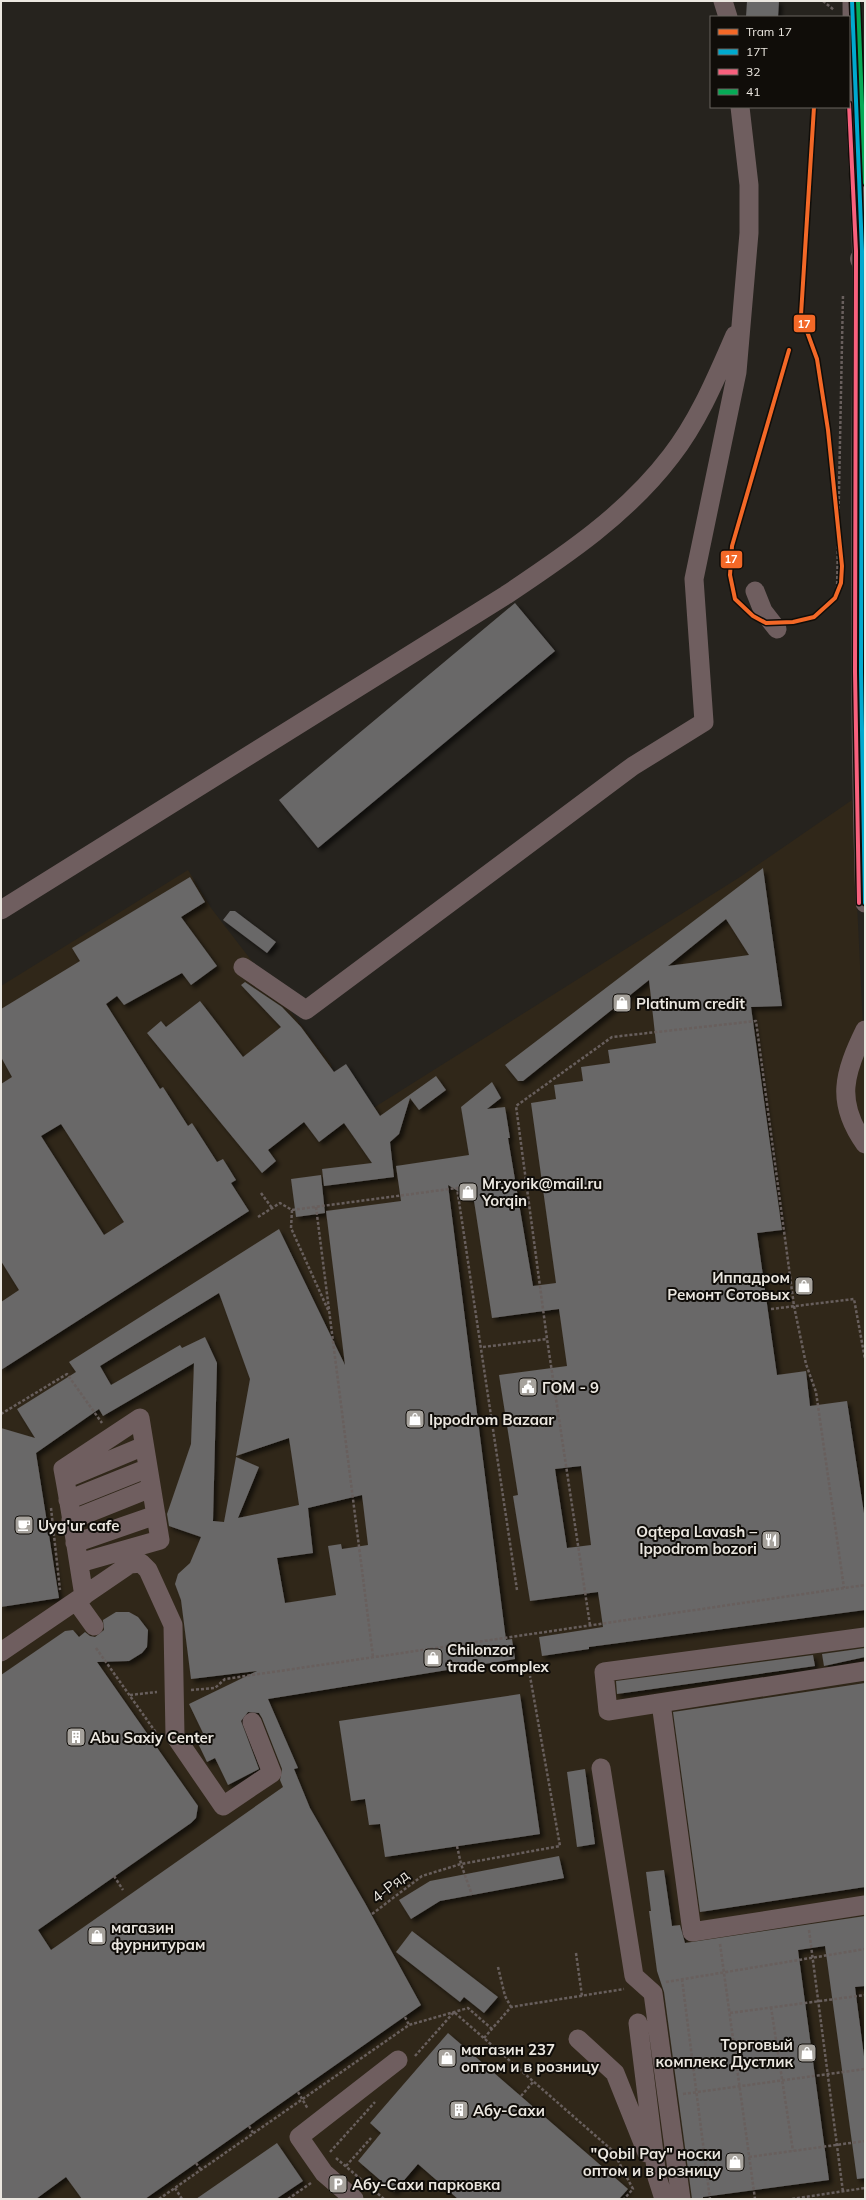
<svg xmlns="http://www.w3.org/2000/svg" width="866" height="2200" font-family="Mulish,sans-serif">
	<defs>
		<filter id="shadow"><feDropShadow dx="3.5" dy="3.5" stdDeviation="2" flood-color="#0009"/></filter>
	</defs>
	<rect width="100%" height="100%" fill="#26231e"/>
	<path fill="#302719" d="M852,800L865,1068V2199H1V986L188,870L211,908L331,1064L335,1080L359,1117L740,877Z"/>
	<path fill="#696767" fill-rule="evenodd" filter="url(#shadow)" d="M747,1H779L778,17H746Z
		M515,603L555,651L318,848L279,800Z
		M763,868L782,1006L751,1007L782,1230L757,1233L777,1375L806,1371L810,1406L847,1401L865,1520V1610L589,1647V1649L542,1656L539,1637L603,1627L598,1592L530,1601L513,1496L518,1495L499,1375L567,1366L559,1309L492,1318L474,1201L448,1185L506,1640L512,1639L515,1659L268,1699L298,1768L294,1769L310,1808L365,1903L421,2005L145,2199H82L66,2177L36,2199H1V1675L65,1631L73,1630L79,1637L85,1632L90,1636L95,1637L104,1630L103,1620L116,1612H129L138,1617L148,1630L147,1647L142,1653L129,1661L97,1662L198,1806L196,1818L191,1823L38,1930L51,1950L283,1787L280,1780L282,1769L262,1718L259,1713L248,1712L241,1721L259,1769L228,1785L215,1758L207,1762L195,1737L203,1733L189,1704L257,1671L191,1679L181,1600L175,1584L178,1574L190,1563L201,1537L169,1526L167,1514L191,1444L194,1363L103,1416L99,1409L36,1453L59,1598L1,1607V1428L35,1438L17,1409L76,1372L69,1362L279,1229L345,1365L326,1211L401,1201L396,1166L469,1155L461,1107L492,1082L501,1098L487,1109L505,1107L510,1138H508L533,1286L556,1283L531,1103L556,1099L554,1085L583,1081L581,1067L610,1063L608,1050L656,1043L649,980L523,1081H518L505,1065ZM726,919L749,955L668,966ZM219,1293L250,1379L236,1456L289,1438L299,1505L238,1518L259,1467L236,1457L224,1522L213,1521L217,1363L205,1337L182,1348L180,1345L111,1385L100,1366ZM581,1466L591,1545L567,1548L555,1469ZM362,1495L368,1545L342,1549L341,1544L328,1546L336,1595L285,1603L277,1558L313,1553L308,1508Z
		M190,877L205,902L181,917L217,966L191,985L182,973L124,1005L117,996L106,1004L160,1089L163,1087L188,1126L192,1123L217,1162L223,1159L236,1180L231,1183L249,1211L1,1370V1302L19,1290L1,1261V1084L12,1077L1,1057V1009L80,961L72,948ZM61,1124L124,1222L104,1235L41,1136Z
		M230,911H235L276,942L267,953L223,920Z
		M245,982L282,1007L301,1027L334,1072L346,1064L380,1116L436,1076L446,1090L419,1110L410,1098L399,1134L390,1142L394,1177L324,1186L322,1169L372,1163L344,1123L319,1142L304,1122L268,1150L276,1161L262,1173L147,1033L161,1021L166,1027L200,1001L243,1057L281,1027L241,985Z
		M321,1175L325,1213L296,1217L291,1179Z
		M865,1648V1657L824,1666L822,1654Z
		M813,1655L815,1666L617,1694L616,1681Z
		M865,1683V1887L700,1912L673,1712Z
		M520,1694L540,1834L385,1857L380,1824L369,1825L365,1799L351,1801L339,1721Z
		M585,1769L595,1844L577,1847L567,1772Z
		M559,1856L564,1878L440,1901L411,1919L399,1900L430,1881Z
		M664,1870L672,1926L680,1925L685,1943L865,1916V1986L855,1987L865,2064V2178L857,2179L825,1946L798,1950L829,2180L703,2197V2199H692L664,1992L657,1971L649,1911H651L646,1872Z
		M412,1931L498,1997L484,2013L464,1997L460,2002L396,1952Z
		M448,2033L628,2189L619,2199H458L418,2164L394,2192L358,2161L381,2133L370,2123Z
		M277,2143L303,2181L276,2199H196Z"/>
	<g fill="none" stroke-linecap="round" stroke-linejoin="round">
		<path stroke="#685f5d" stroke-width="2.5" stroke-dasharray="3 2" stroke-linecap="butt" d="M823,1L834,10
			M837,589L843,294
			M261,1193L272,1208
			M316,1207L373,1657
			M292,1210L291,1228L329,1312
			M258,1217L280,1203L292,1210L457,1188L517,1590
			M771,1309L854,1299L865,1359
			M483,1347L547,1339
			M1,1414L67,1374L102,1423
			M51,1508L60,1590
			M590,1625L547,1339L516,1106L612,1037L756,1021L794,1306L806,1364L816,1392L844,1588
			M96,1648L157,1734
			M191,1690L215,1688L225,1679L865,1585
			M130,1695L157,1692
			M457,1846L461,1864L472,1895
			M114,1876L123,1890
			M372,1914L422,1876L461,1864L560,1846L530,1676
			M809,1930L843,2192
			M720,1944L755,2199
			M576,1953L582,1996
			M498,1967L505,1996L511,2007
			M682,1979L710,2199
			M666,1982L865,1949
			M771,2007L793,2151
			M730,2013L865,1995
			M405,2017L409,2025
			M484,2038L511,2007L624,1989
			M415,2056L454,2012L613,2151L633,2189L624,2199
			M298,2092L308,2109
			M683,2094L865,2069
			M521,2096L534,2081
			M249,2126L253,2133
			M330,2152L375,2102
			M749,2157L865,2141
			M336,2158L384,2199
			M196,2163L201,2170
			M346,2166L371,2138
			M175,2188L182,2199
			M159,2199L409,2025L468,2008L492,2029
			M288,2199L311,2183
			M792,2199L865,2188"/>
		<path stroke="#6f5e5f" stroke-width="19" d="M723,1L728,17
			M852,1C852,96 862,191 862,287C861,492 858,698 865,903
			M755,591L763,611L777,629
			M1,910L506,595C566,555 627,514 671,456C699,420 717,376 735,335
			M243,967L306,1010L633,766L704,722L694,579L737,372L749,233V185L740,107
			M865,1030C844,1073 835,1102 865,1144
			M65,1479L144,1446
			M68,1500L148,1468
			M71,1520L151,1488
			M75,1543L156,1515
			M79,1563L160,1540L140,1418L63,1469C71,1511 77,1553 84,1596
			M76,1601L94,1626
			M865,1637L604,1672L608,1711L865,1671
			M1,1652L130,1564L141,1563L148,1570L173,1625L175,1736L223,1806L272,1773L252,1722
			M661,1703L692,1932L865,1905
			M601,1768L634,1976L653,1993L681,2199
			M638,2023L657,2177L664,2199
			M578,2039L615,2073L647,2153
			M354,2199L324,2173L299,2137L398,2060"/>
		<path stroke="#705e5e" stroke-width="22" d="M861,259L865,267"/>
		<g stroke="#100d09" stroke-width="7">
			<path id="bus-1" d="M852,1L862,251L861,672L865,903"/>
		</g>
		<g stroke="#100d09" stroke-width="7">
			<path id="bus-2" d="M849,104L856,251L855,672L859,903"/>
		</g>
		<g stroke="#100d09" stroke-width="7">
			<path id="bus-3" d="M858,1L865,183"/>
		</g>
		<use href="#bus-1" stroke="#00a9ce" stroke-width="4"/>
		<use href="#bus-2" stroke="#f8607d" stroke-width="4"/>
		<use href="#bus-3" stroke="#06aa56" stroke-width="4"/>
		<g stroke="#100d09" stroke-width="7">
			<path id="tram-1" d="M789,350L732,546L730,575L735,599L753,616L766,623L793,622L814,617L835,598L841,583L842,566L828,430L817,359L801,315L814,107"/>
		</g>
		<use href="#tram-1" stroke="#f36827" stroke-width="4"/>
	</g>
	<defs>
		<g id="shop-square" transform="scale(1)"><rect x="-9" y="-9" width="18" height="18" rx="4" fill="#a6a29c" stroke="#100d09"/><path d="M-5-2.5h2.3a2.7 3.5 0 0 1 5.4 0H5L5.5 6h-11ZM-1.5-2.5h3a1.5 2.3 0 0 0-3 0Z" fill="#fff"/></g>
		<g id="civic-square" transform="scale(1)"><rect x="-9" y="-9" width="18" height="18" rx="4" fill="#a6a29c" stroke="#100d09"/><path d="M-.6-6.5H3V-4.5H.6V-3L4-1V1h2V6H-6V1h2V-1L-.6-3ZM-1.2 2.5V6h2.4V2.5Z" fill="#fff"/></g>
		<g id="cafe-square" transform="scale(1)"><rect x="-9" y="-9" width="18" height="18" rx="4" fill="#a6a29c" stroke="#100d09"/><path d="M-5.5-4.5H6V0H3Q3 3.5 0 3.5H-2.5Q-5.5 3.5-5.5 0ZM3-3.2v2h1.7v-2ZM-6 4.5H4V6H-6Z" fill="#fff"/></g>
		<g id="restaurant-square" transform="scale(1)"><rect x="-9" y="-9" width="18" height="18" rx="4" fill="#a6a29c" stroke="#100d09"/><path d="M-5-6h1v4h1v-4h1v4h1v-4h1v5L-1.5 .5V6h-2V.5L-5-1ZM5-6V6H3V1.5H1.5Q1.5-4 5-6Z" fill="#fff"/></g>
		<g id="building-square" transform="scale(1)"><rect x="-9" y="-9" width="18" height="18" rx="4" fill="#a6a29c" stroke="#100d09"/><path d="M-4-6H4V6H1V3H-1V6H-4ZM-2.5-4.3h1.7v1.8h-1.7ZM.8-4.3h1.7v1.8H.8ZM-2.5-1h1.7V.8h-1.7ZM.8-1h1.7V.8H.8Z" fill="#fff"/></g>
		<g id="parking-square" transform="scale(1)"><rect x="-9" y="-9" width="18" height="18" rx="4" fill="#a6a29c" stroke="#100d09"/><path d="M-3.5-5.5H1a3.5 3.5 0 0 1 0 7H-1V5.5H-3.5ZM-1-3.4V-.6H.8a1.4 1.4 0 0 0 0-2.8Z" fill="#fff"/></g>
	</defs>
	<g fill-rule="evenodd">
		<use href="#shop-square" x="622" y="1003"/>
		<use href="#shop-square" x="468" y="1192"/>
		<use href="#shop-square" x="804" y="1286"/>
		<use href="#civic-square" x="528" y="1387"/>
		<use href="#shop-square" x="415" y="1419"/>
		<use href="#cafe-square" x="24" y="1525"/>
		<use href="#restaurant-square" x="771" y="1540"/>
		<use href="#shop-square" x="433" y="1658"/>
		<use href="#building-square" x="76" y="1737"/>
		<use href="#shop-square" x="97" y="1936"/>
		<use href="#shop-square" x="807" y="2053"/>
		<use href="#shop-square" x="447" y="2058"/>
		<use href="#building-square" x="459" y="2110"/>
		<use href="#shop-square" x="735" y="2162"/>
		<use href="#parking-square" x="338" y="2184"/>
	</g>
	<g text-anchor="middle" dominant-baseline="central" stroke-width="4" stroke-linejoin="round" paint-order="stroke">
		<g font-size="15" font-weight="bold" fill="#ebe7e0" stroke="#100d09" text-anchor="start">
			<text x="636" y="1003">Platinum credit</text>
			<text x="482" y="1183">Mr.yorik@mail.ru<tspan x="482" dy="17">Yorqin</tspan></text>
			<text x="790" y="1277" text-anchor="end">Иппадром<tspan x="790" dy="17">Ремонт Сотовых</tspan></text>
			<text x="542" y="1387">ГОМ - 9</text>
			<text x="429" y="1419">Ippodrom Bazaar</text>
			<text x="38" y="1525">Uyg'ur cafe</text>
			<text x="757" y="1531" text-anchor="end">Oqtepa Lavash –<tspan x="757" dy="17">Ippodrom bozori</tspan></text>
			<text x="447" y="1649">Chilonzor<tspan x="447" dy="17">trade complex</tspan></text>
			<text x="90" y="1737">Abu Saxiy Center</text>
			<text x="111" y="1927">магазин<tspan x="111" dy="17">фурнитурам</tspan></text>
			<text x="793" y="2044" text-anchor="end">Торговый<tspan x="793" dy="17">комплекс Дустлик</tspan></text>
			<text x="461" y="2049">магазин 237<tspan x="461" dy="17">оптом и в розницу</tspan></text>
			<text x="473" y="2110">Абу-Сахи</text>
			<text x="721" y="2153" text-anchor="end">"Qobil Pay" носки<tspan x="721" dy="17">оптом и в розницу</tspan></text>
			<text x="352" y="2184">Абу-Сахи парковка</text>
		</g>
		<g font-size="15" fill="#ebe7e0" stroke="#100d09">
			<text transform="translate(390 1886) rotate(-38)">4-Ряд</text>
		</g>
	</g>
	<g stroke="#100d09" stroke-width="1.5">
		<rect x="793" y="314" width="23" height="19" rx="4" fill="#f36827"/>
		<rect x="720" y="550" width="23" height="19" rx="4" fill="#f36827"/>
	</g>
	<g font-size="11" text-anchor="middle" font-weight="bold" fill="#fff">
		<text x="804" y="328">17</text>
		<text x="731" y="563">17</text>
	</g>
	<rect width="866" height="2200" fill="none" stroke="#ebe7e0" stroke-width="4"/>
	<rect x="710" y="16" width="140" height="92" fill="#100d09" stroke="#68645f"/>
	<rect x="718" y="29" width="20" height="6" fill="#f36827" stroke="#68645f"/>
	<text x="746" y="36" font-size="12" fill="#ebe7e0">Tram 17</text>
	<rect x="718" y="49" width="20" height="6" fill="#00a9ce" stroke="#68645f"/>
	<text x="746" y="56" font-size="12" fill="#ebe7e0">17T</text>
	<rect x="718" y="69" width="20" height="6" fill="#f8607d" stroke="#68645f"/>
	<text x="746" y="76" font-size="12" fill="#ebe7e0">32</text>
	<rect x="718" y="89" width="20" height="6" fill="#06aa56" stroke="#68645f"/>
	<text x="746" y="96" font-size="12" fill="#ebe7e0">41</text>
</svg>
